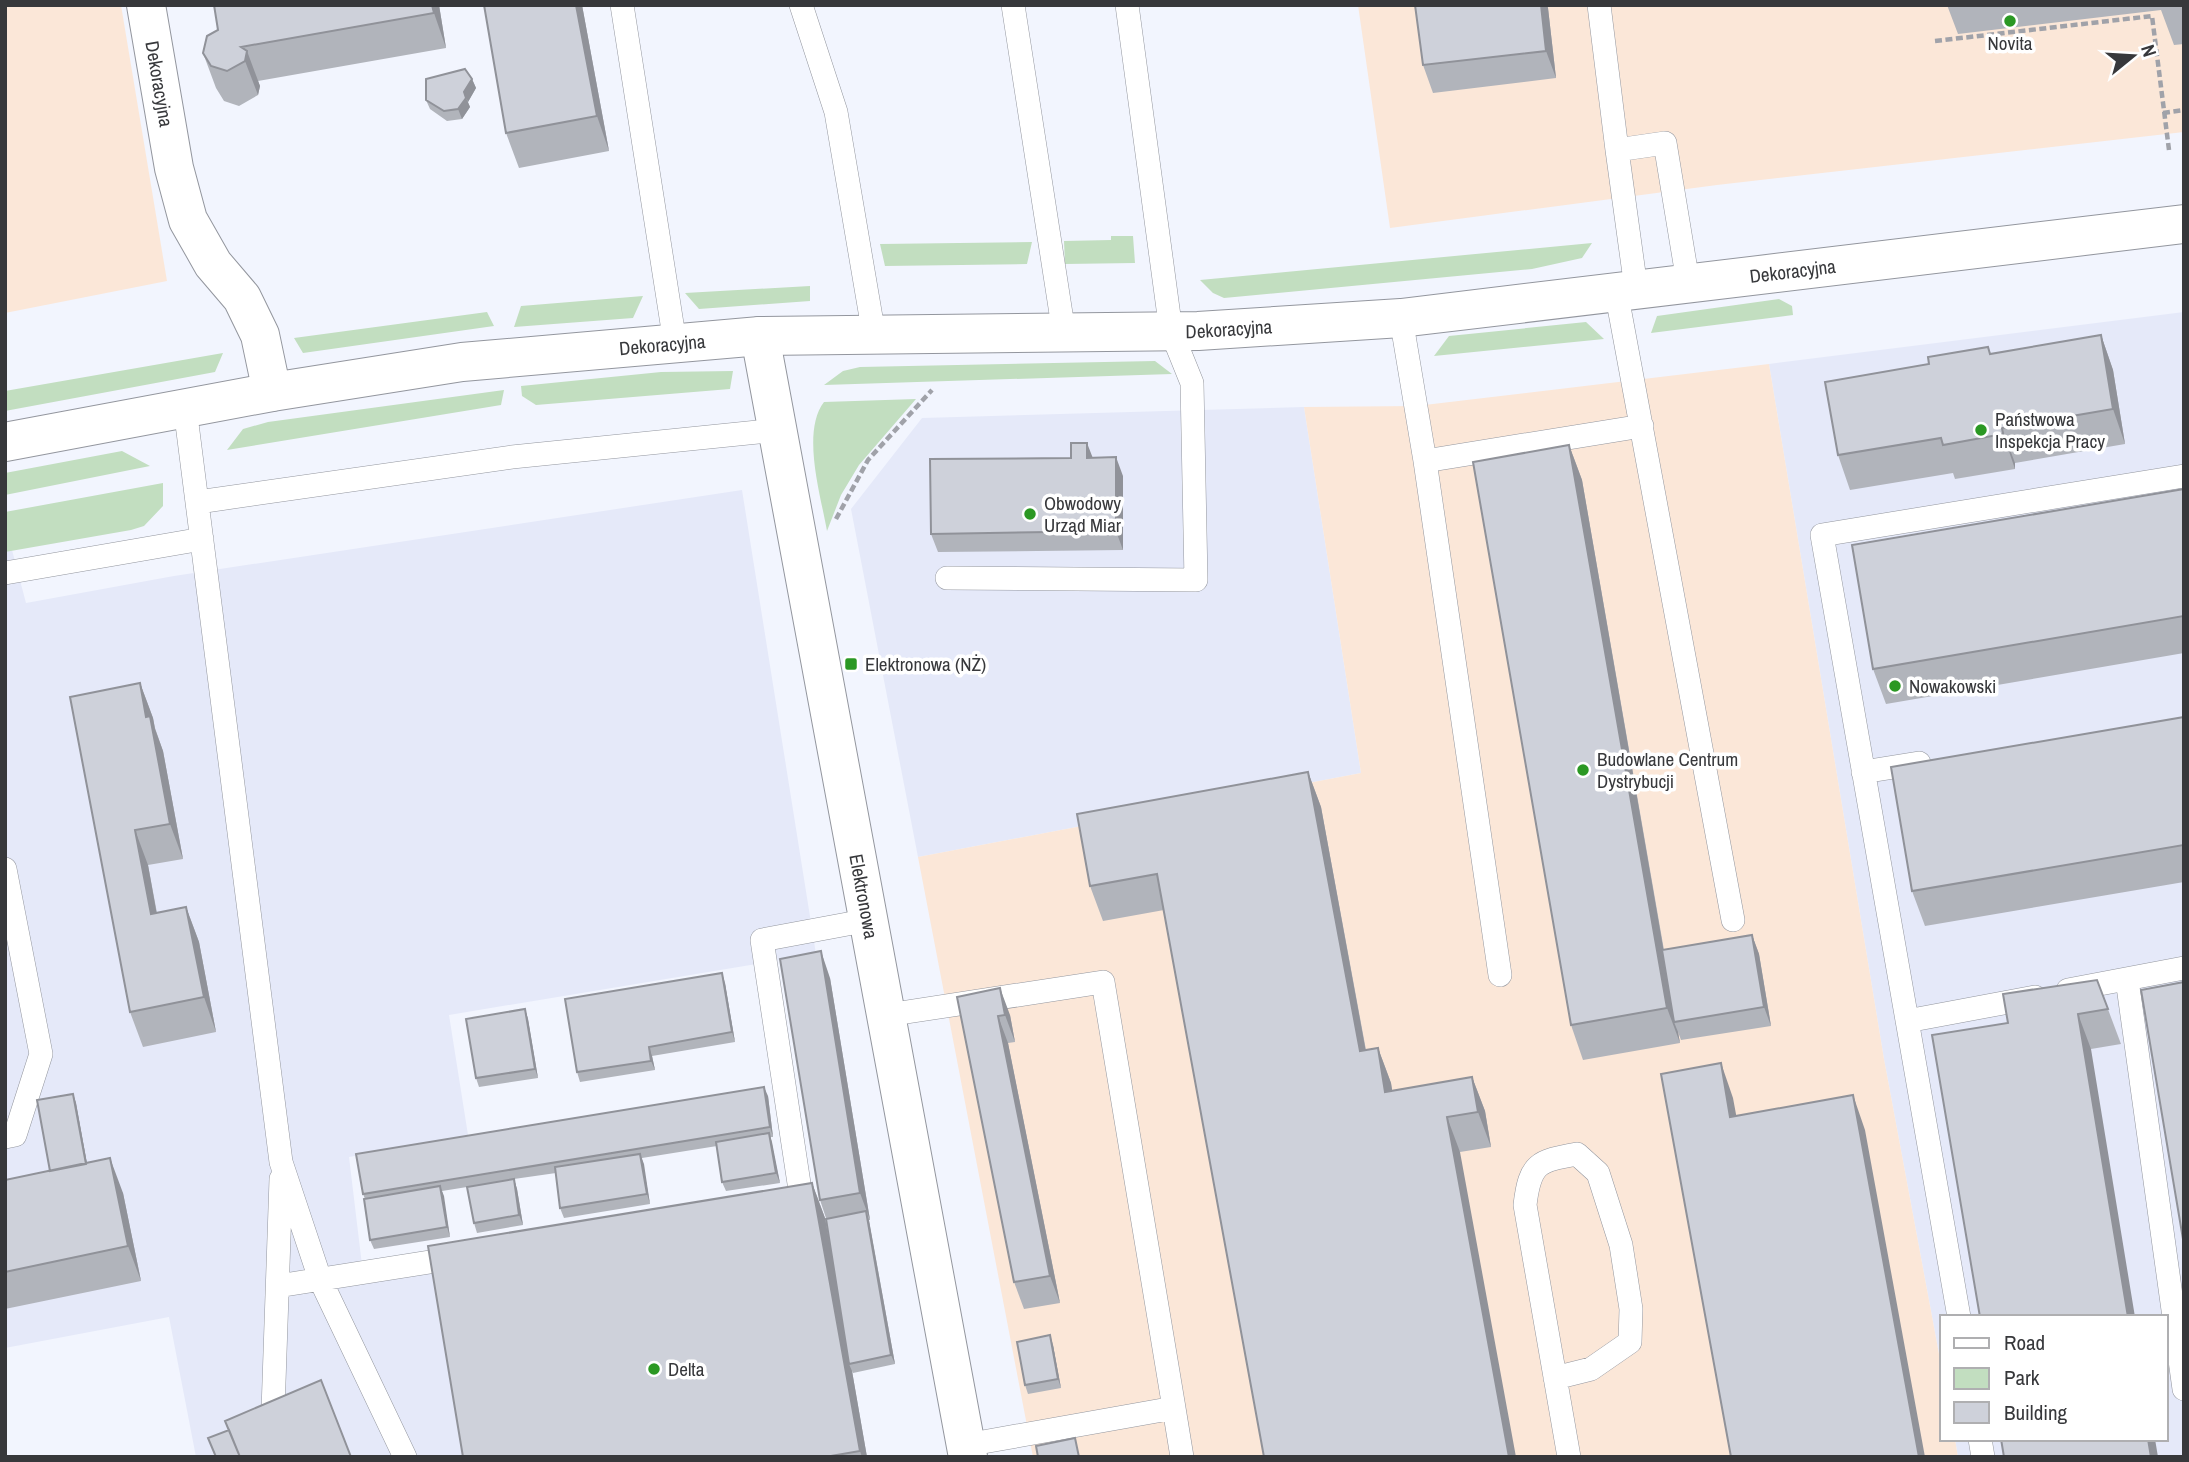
<svg xmlns="http://www.w3.org/2000/svg" width="2189" height="1462" font-family="'Archivo Narrow',sans-serif">
	<rect width="100%" height="100%" fill="#f2f5fe"/>
	<path fill="#e5e9f9" d="M2184,312V1457H1958L1955,1439H2166V1317H1942V1370L1884,1059L1769,364Z
		M1304,407L1361,773L918,857L851,509L922,418Z
		M742,490L816,954L449,1015L468,1135L349,1157L362,1265L432,1256L464,1457H196L169,1317L5,1348V552L12,550L26,603L174,576Z"/>
	<path fill="#fbe7d8" d="M5,5H121L167,281L5,313Z
		M1358,5H2184V132L1717,185L1390,228Z
		M1769,364L1884,1059L1942,1370V1439H1955L1958,1457H1033L918,857L1361,773L1304,407L1416,406Z"/>
	<path fill="#c2dec0" d="M1111,236H1133L1135,263L1065,264L1064,241L1111,240Z
		M1032,242L1027,264L885,266L880,244Z
		M1592,243L1582,258L1532,269L1224,298L1213,293L1200,280Z
		M810,286V301L699,309L685,293Z
		M643,296L633,318L514,327L521,306Z
		M1779,299L1792,306L1793,315L1651,333L1657,316Z
		M487,312L494,326L303,353L294,338Z
		M1586,322L1604,339L1434,356L1449,336Z
		M223,353L215,372L5,411V391Z
		M1155,361L1172,374L824,385L843,371L860,367Z
		M733,371L730,389L536,405L522,396L521,386L661,372Z
		M504,390L501,405L227,450L243,429L268,422Z
		M916,399L859,465L841,495L827,531C821,496 801,432 824,402Z
		M122,451L150,466L5,495V473Z
		M163,483V506L144,526L131,530L5,552V512Z"/>
	<g fill="none" stroke-linecap="round" stroke-linejoin="round">
		<g stroke="#93969e" stroke-width="24">
			<path id="lane" d="M622,5L675,343
				M801,5L836,112L874,335
				M1013,5L1064,333
				M1599,5L1617,150L1665,143L1688,282
				M1617,150L1636,288
				M1616,291L1733,920
				M1401,318L1425,461
				M185,408L281,1162L320,1279L405,1457
				M198,502L512,457L778,430
				M5,573L202,539
				M947,578L1196,580L1192,383L1171,331L1127,5
				M1863,772L1919,763
				M5,869L41,1054L15,1135L5,1137
				M1500,975L1425,461L1642,426
				M2127,979L2184,1389
				M2068,990L2184,968
				M887,1015L1103,982L1174,1408L966,1445
				M1907,1021L2035,997
				M789,1205L802,1203L762,940L869,920
				M278,1286L461,1257
				M1959,1317L1822,535L2184,476
				M1555,1378L1591,1369L1630,1342L1631,1309L1621,1245L1598,1173L1577,1154C1538,1161 1530,1163 1525,1205L1569,1457
				M1174,1408L1182,1457
				M273,1411L281,1179
				M1980,1439L1983,1457"/>
		</g>
		<g stroke="#93969e" stroke-width="40">
			<g id="street">
				<path id="s1" d="M146,5L174,168L188,220L213,264L242,298L260,335L272,392"/>
				<path id="s2" d="M760,336L968,1457"/>
			</g>
		</g>
		<g stroke="#93969e" stroke-width="40">
			<g id="secondary">
				<path id="s3" d="M5,442L272,392L462,362L760,336L1198,331L1401,318L2184,224"/>
			</g>
		</g>
		<path stroke="#a0a2a9" stroke-width="4.5" stroke-dasharray="7 3.5" stroke-linecap="butt" d="M1935,41L2152,16L2169,150
			M2163,113L2184,110
			M836,519L868,460L932,390"/>
		<use href="#lane" stroke="#fff" stroke-width="23"/>
		<use href="#street" stroke="#fff" stroke-width="38"/>
		<use href="#secondary" stroke="#fff" stroke-width="38"/>
	</g>
	<path fill="#b1b4bb" d="M214,5H439L446,48L258,81L260,86L258,95L239,106L224,101L216,88L203,53L218,30Z
		M484,5H582L609,151L519,168L506,133Z
		M1541,5H1547L1548,8L1556,78L1433,93L1423,65Z
		M1947,5H2184V44L2174,45L2161,10L1958,34Z
		M472,79L476,88L468,102L470,107L462,119L447,121L430,109L426,100Z
		M2101,335L2113,370L2125,444L2015,463V469L1955,479L1953,473L1850,490L1838,455L1990,354Z
		M1569,445L1582,480L1664,950L1752,935L1759,954L1771,1026L1681,1040L1678,1032L1680,1043L1583,1060L1571,1025Z
		M1123,476V550L938,552L931,534Z
		M2184,489V653L1886,704L1873,669Z
		M140,683L153,718L155,728L163,751L183,859L148,865L157,913L186,907L199,942L216,1032L143,1047L130,1012Z
		M2184,717V882L1925,926L1912,891Z
		M1308,772L1321,807L1366,1050L1378,1048L1391,1083L1392,1091L1472,1077L1485,1111L1491,1147L1460,1152L1164,910L1103,921L1090,886Z
		M830,978L870,1220H869L895,1364L853,1373L852,1371L867,1457H463L812,1183L825,1218L831,1251L826,1218L820,1200Z
		M2097,980L2121,1044L2091,1049L2008,1023Z
		M725,983L735,1042L652,1056L655,1070L580,1082L577,1072Z
		M957,997L1010,1015L1015,1042L1008,1043L1060,1303L1024,1309L1014,1282Z
		M525,1009L528,1019L538,1078L479,1087L476,1078Z
		M73,1094L76,1103L87,1163L123,1193L141,1281L5,1309V1180L50,1171Z
		M768,1096L773,1137H770L780,1183L726,1191L722,1182L717,1146L642,1158L650,1204L564,1218L560,1208L556,1173L514,1179L517,1189L523,1225L477,1233L474,1223L467,1187L442,1191L450,1237L374,1249L370,1240L365,1199L363,1194Z
		M1053,1345L1061,1388L1028,1394L1025,1385Z"/>
	<path fill="#909299" d="M432,5H439L446,48L434,13Z
		M576,5H582L609,151L597,116Z
		M1541,5H1547L1548,8L1556,78L1546,51Z
		M247,51L260,86L258,95L245,61Z
		M472,79L476,88L468,102L464,92Z
		M466,98L470,107L462,119L458,109Z
		M2101,335L2113,370L2125,444L2113,409Z
		M2002,428L2015,463V469L2003,434Z
		M1087,443L1094,461L1087,458Z
		M1569,445L1582,480L1676,1022H1674L1678,1032L1680,1043L1667,1008Z
		M1116,457L1123,476V550L1116,531Z
		M140,683L153,718L155,729L163,751L183,859L170,824L146,717Z
		M1308,772L1321,807L1372,1085L1360,1051Z
		M135,830L148,865L163,949L151,914Z
		M186,907L199,942L216,1032L204,997Z
		M1752,935L1759,954L1771,1026L1764,1007Z
		M821,951L830,978L870,1220L860,1193Z
		M722,973L725,983L735,1042L732,1032Z
		M1000,988L1010,1015L1015,1042L1005,1015Z
		M525,1009L528,1019L538,1078L535,1069Z
		M2078,1014L2091,1049L2135,1317H2128Z
		M998,1016L1008,1043L1060,1303L1050,1276Z
		M649,1047L652,1056L655,1070L651,1061Z
		M1378,1048L1391,1083L1398,1127L1385,1092Z
		M1721,1063L1733,1098L1743,1152L1730,1117Z
		M1472,1077L1485,1111L1491,1147L1478,1112Z
		M764,1087L768,1096L773,1137L770,1127Z
		M73,1094L76,1103L89,1175L86,1165Z
		M1853,1095L1865,1130L1925,1457H1919Z
		M1447,1117L1460,1152L1516,1457H1509Z
		M769,1133L772,1142L780,1183L776,1173Z
		M640,1154L644,1164L650,1204L647,1194Z
		M110,1158L123,1193L141,1281L128,1246Z
		M514,1179L517,1189L523,1225L519,1215Z
		M812,1183L825,1218L851,1364H849L852,1371L867,1457H862L860,1451Z
		M440,1186L444,1196L450,1237L447,1227Z
		M866,1211L869,1221L895,1364L891,1355Z
		M1050,1335L1053,1345L1061,1388L1058,1379Z
		M2148,1439H2155L2158,1457H2151Z"/>
	<path fill="#ced1da" stroke="#909299" stroke-width="2" d="M214,5H432L434,13L241,47L247,51L245,61L227,71L211,66L203,53L207,36L218,30Z
		M484,5H576L597,116L506,133Z
		M1415,5H1541L1546,51L1423,65Z
		M465,69L472,79L464,92L466,98L458,109L444,111L426,100V79Z
		M2101,335L2113,409L2002,428L2003,434L1943,445L1941,438L1838,455L1825,382L1929,364L1928,357L1988,347L1990,354Z
		M1071,443H1087V458L1116,457V531L931,534L930,459L1071,458Z
		M1569,445L1667,1008L1571,1025L1473,462Z
		M2184,489V616L1873,669L1852,545Z
		M140,683L146,717L150,716L170,824L135,830L151,914L186,907L204,997L130,1012L70,697Z
		M2184,717V845L1912,891L1891,767Z
		M1308,772L1360,1051L1378,1048L1385,1092L1472,1077L1478,1112L1447,1117L1509,1457H1264L1157,874L1090,886L1077,814Z
		M1752,935L1764,1007L1674,1022L1662,950Z
		M821,951L860,1193L820,1200L780,959Z
		M722,973L732,1032L649,1047L651,1061L577,1072L565,999Z
		M2097,980L2108,1009L2078,1014L2128,1317H1980L1932,1035L2008,1023L2003,994Z
		M2184,982V1245L2141,990Z
		M1000,988L1005,1015L998,1016L1050,1276L1014,1282L957,997Z
		M525,1009L535,1069L476,1078L466,1019Z
		M1721,1063L1730,1117L1853,1095L1919,1457H1731L1661,1074Z
		M764,1087L770,1127L363,1194L356,1154Z
		M73,1094L86,1164L50,1171L37,1100Z
		M769,1133L776,1173L722,1182L716,1142Z
		M640,1154L647,1194L560,1208L555,1167Z
		M110,1158L128,1246L5,1272V1180Z
		M514,1179L519,1215L474,1223L467,1187Z
		M812,1183L860,1451L825,1457H463L428,1246Z
		M440,1186L447,1227L370,1240L364,1199Z
		M866,1211L891,1355L849,1364L826,1219Z
		M1050,1335L1058,1379L1025,1385L1017,1342Z
		M321,1380L351,1457H240L225,1421Z
		M229,1430L240,1457H216L208,1438Z
		M1075,1438L1079,1457H1038L1036,1446Z
		M2001,1439H2148L2151,1457H2004Z"/>
	<g fill="#2b9823" stroke="#fff" stroke-width="2.5">
		<circle cx="2010" cy="21" r="7"/>
		<circle cx="1981" cy="430" r="7"/>
		<circle cx="1030" cy="514" r="7"/>
		<rect x="844" y="657" width="14" height="14" rx="3.5"/>
		<circle cx="1895" cy="686" r="7"/>
		<circle cx="1583" cy="770" r="7"/>
		<circle cx="654" cy="1369" r="7"/>
	</g>
	<g text-anchor="middle" dominant-baseline="central" stroke-width="7" stroke-linejoin="round" paint-order="stroke">
		<g font-size="19" fill="#37383b" stroke="#fff" text-anchor="start">
			<text x="2010" y="43" text-anchor="middle">Novita</text>
			<text x="1995" y="419">Państwowa<tspan x="1995" dy="22">Inspekcja Pracy</tspan></text>
			<text x="1044" y="503">Obwodowy<tspan x="1044" dy="22">Urząd Miar</tspan></text>
			<text x="865" y="664">Elektronowa (NŻ)</text>
			<text x="1909" y="686">Nowakowski</text>
			<text x="1597" y="759">Budowlane Centrum<tspan x="1597" dy="22">Dystrybucji</tspan></text>
			<text x="668" y="1369">Delta</text>
		</g>
		<g font-size="19" fill="#37383b" stroke="#fff">
			<text stroke="none"><textPath href="#s1" startOffset="80">Dekoracyjna</textPath></text>
			<text stroke="none"><textPath href="#s3" startOffset="1799">Dekoracyjna</textPath></text>
			<text stroke="none"><textPath href="#s3" startOffset="1232">Dekoracyjna</textPath></text>
			<text stroke="none"><textPath href="#s3" startOffset="665">Dekoracyjna</textPath></text>
			<text stroke="none"><textPath href="#s2" startOffset="570">Elektronowa</textPath></text>
		</g>
	</g>
	<rect width="2189" height="1462" fill="none" stroke="#37383b" stroke-width="14"/>
	<rect x="1940" y="1315" width="228" height="126" fill="#ffffff" stroke="#afafb1" stroke-width="2"/>
	<rect x="1954" y="1338" width="35" height="10" fill="#ffffff" stroke="#afafb1" stroke-width="2"/>
	<text x="2004" y="1350" font-size="21" fill="#37383b">Road</text>
	<rect x="1954" y="1368" width="35" height="21" fill="#c2dec0" stroke="#afafb1" stroke-width="2"/>
	<text x="2004" y="1385" font-size="21" fill="#37383b">Park</text>
	<rect x="1954" y="1402" width="35" height="21" fill="#ced1da" stroke="#afafb1" stroke-width="2"/>
	<text x="2004" y="1420" font-size="21" fill="#37383b">Building</text>
	<g transform="translate(2133 56) rotate(72)" stroke="#ffffff" stroke-width="5" paint-order="stroke">
	<path d="M0-5L12 26L0 18L-12 26Z" fill="#37383b"/>
	<text y="-10" font-size="19" font-weight="bold" text-anchor="middle" fill="#37383b">N</text>
	</g>
</svg>
